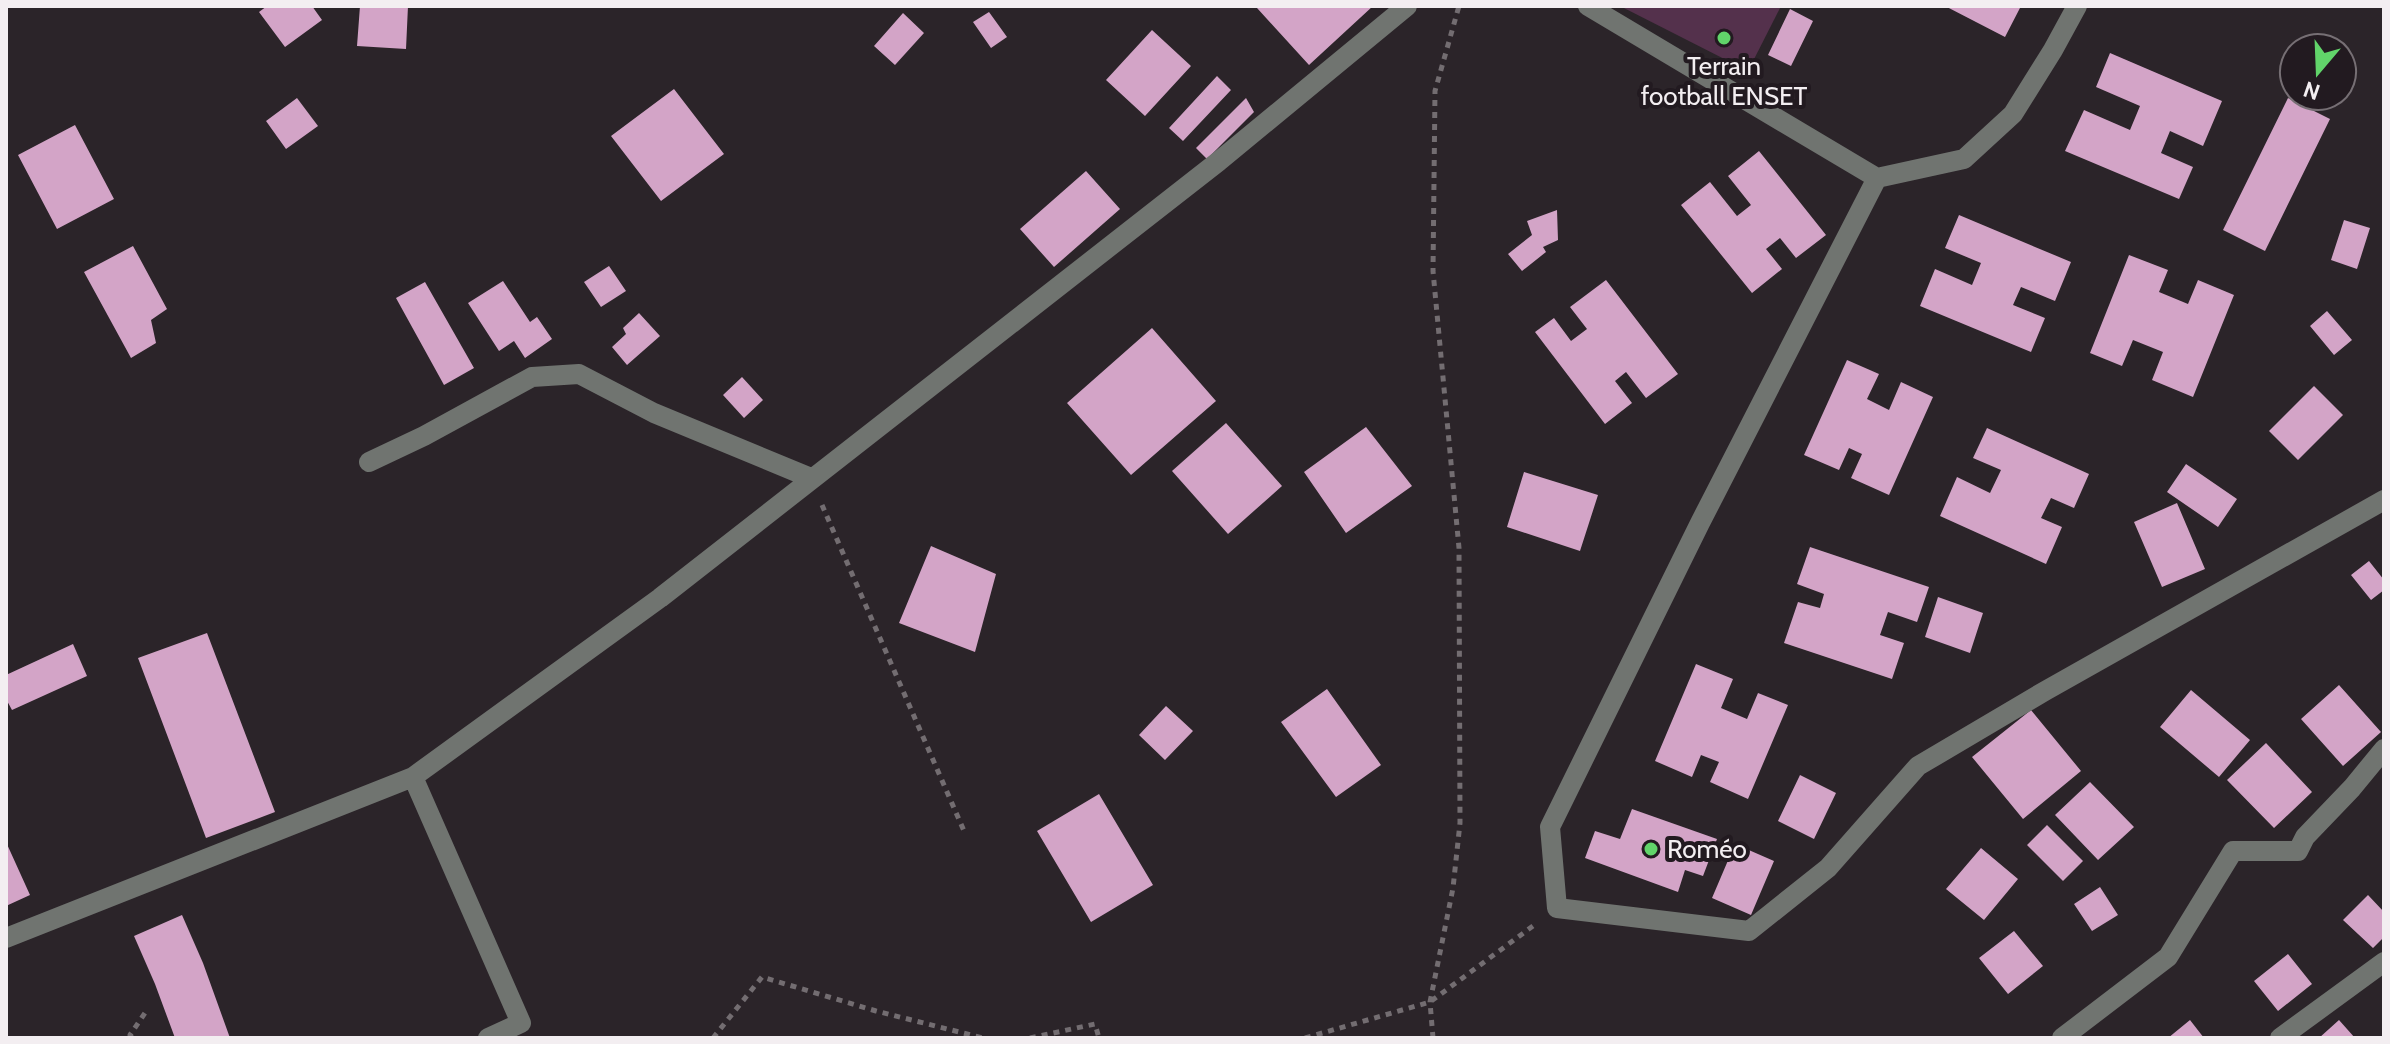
<svg xmlns="http://www.w3.org/2000/svg" width="2390" height="1044" font-family="Cabin,sans-serif">
	<rect width="100%" height="100%" fill="#2b2429"/>
	<path fill="#54314c" d="M1620,6H1781L1748,71Z"/>
	<path fill="#d3a4c7" d="M267,6H312L322,20L285,47L259,12Z
		M360,6H408L406,49L357,46Z
		M1260,6H1373L1309,65L1257,8Z
		M1945,6H2021L2005,37Z
		M1790,9L1813,21L1791,66L1768,55Z
		M989,12L1007,37L991,48L973,22Z
		M903,13L924,33L895,65L874,46Z
		M1152,30L1191,66L1145,116L1106,80Z
		M2110,53L2222,101L2203,146L2170,131L2161,153L2193,167L2179,199L2065,151L2084,110L2130,130L2140,106L2096,87Z
		M1217,76L1231,90L1183,141L1169,128Z
		M674,89L724,154L661,201L611,136Z
		M297,98L318,126L286,149L266,121Z
		M1246,98L1254,112L1207,159L1196,148Z
		M2288,98L2330,119L2265,251L2223,230Z
		M75,125L114,199L57,229L18,155Z
		M1759,151L1826,235L1796,258L1780,238L1766,249L1782,269L1752,293L1681,205L1710,182L1737,216L1751,205L1728,176Z
		M1086,171L1120,209L1054,267L1020,229Z
		M1557,210L1558,240L1543,247L1546,252L1522,271L1508,254L1532,235L1527,221Z
		M1959,215L2071,262L2055,301L2021,287L2013,305L2045,318L2031,352L1920,306L1935,269L1972,285L1981,263L1945,248Z
		M2344,220L2370,228L2357,269L2331,260Z
		M133,246L167,309L151,320L156,343L131,358L84,272Z
		M2129,255L2168,270L2159,292L2188,304L2198,280L2234,295L2193,397L2152,380L2163,352L2133,340L2122,366L2090,353Z
		M609,266L626,291L601,307L584,282Z
		M1606,280L1678,374L1646,398L1626,372L1615,381L1632,403L1605,424L1535,332L1554,318L1571,341L1587,329L1570,307Z
		M503,281L530,322L537,317L552,339L525,358L514,341L499,351L468,303Z
		M425,282L474,368L444,385L396,298Z
		M2327,311L2352,340L2334,355L2310,326Z
		M639,313L660,336L627,365L612,347L626,334L623,328Z
		M1152,328L1216,401L1131,475L1067,403Z
		M1847,360L1879,374L1867,399L1889,410L1901,382L1933,397L1889,495L1851,478L1862,454L1849,448L1839,470L1804,455Z
		M742,377L763,400L744,418L723,395Z
		M2314,386L2343,415L2298,460L2269,431Z
		M1226,423L1282,486L1228,534L1172,471Z
		M1366,427L1412,486L1346,533L1304,472Z
		M1987,428L2089,474L2074,508L2051,498L2041,518L2062,527L2046,564L1940,516L1957,477L1990,493L2001,470L1973,458Z
		M2186,464L2237,499L2218,527L2167,492Z
		M1524,472L1598,495L1580,551L1507,527Z
		M2177,503L2205,569L2162,587L2134,522Z
		M931,546L996,574L975,652L899,623Z
		M1810,547L1929,587L1917,622L1888,612L1880,635L1904,643L1892,679L1784,643L1798,602L1820,608L1824,594L1797,584Z
		M2369,561L2384,580V590L2371,600L2351,575Z
		M1938,597L1983,613L1970,653L1925,637Z
		M207,633L275,812L206,838L138,658Z
		M73,644L87,676L12,710L6,699V675Z
		M1696,664L1733,679L1721,708L1747,719L1758,693L1788,705L1748,799L1710,782L1719,762L1701,755L1692,777L1655,761Z
		M2339,685L2381,732L2343,766L2301,719Z
		M1327,689L1381,765L1336,797L1281,722Z
		M2191,690L2250,740L2219,777L2160,727Z
		M1166,706L1193,731L1165,760L1139,735Z
		M2031,710L2081,771L2023,819L1972,757Z
		M2266,743L2312,792L2274,828L2227,780Z
		M1800,775L1836,793L1814,839L1778,821Z
		M2090,782L2134,827L2098,860L2055,815Z
		M1099,794L1153,885L1091,922L1037,831Z
		M1632,809L1717,839L1703,876L1685,870L1678,892L1585,858L1595,831L1620,839Z
		M2047,825L2083,861L2063,881L2027,845Z
		M6,842L30,895L6,906Z
		M1735,844L1774,861L1751,915L1712,898Z
		M1981,848L2018,879L1984,920L1946,889Z
		M2100,887L2118,915L2092,931L2074,904Z
		M2368,895L2384,912V937L2373,948L2343,920Z
		M182,915L203,963L230,1038H175L155,984L134,936Z
		M2014,931L2043,966L2008,994L1979,958Z
		M2288,954L2312,984L2278,1011L2254,981Z
		M2190,1020L2204,1038H2168Z
		M2339,1020L2355,1038H2319Z"/>
	<g fill="none" stroke-linecap="round" stroke-linejoin="round">
		<path stroke="#736d71" stroke-width="5" stroke-dasharray="6 6" stroke-linecap="butt" d="M822,505L964,831
			M132,1038L130,1035L147,1010
			M713,1038L762,977L876,1011L983,1038
			M1030,1038L1095,1024L1099,1038
			M1305,1038L1430,1002L1537,923
			M1433,1038L1430,1002L1453,888L1460,823L1459,548L1433,271L1435,91L1459,6"/>
		<path stroke="#707470" stroke-width="20" d="M1588,6L1877,178L1700,523L1550,827L1557,908L1749,931L1828,868L1918,766L2045,691L2384,500
			M1877,178L1964,159L2013,114L2053,50L2077,6
			M369,462L424,436L532,377L579,374L654,413L811,478
			M413,777L660,598L1219,161L1407,6
			M6,938L413,777L521,1023L488,1038
			M2062,1038L2168,957L2233,851H2298L2305,837L2352,788L2384,749
			M2280,1038L2384,962"/>
	</g>
	<g fill="#61d46a" stroke="#221a20" stroke-width="3">
		<circle cx="1724" cy="38" r="8"/>
		<circle cx="1651" cy="849" r="8"/>
	</g>
	<g text-anchor="middle" dominant-baseline="central" stroke-width="8" stroke-linejoin="round" paint-order="stroke">
		<g font-size="26" fill="#f3eef1" stroke="#221a20">
			<text x="1724" y="66">Terrain<tspan x="1724" dy="30">football ENSET</tspan></text>
			<text x="1667" y="849" text-anchor="start">Roméo</text>
		</g>
	</g>
	<rect width="2390" height="1044" fill="none" stroke="#f3eef1" stroke-width="16"/>
	<g transform="translate(2318 72) rotate(199)"><circle r="38" fill="#221a20" stroke="#766f74" stroke-width="2"/>
	<path d="M0-6L14 30L0 20L-14 30Z" fill="#61d46a"/>
	<text y="-12" font-size="22" font-weight="bold" text-anchor="middle" fill="#f3eef1">N</text>
	</g>
</svg>
